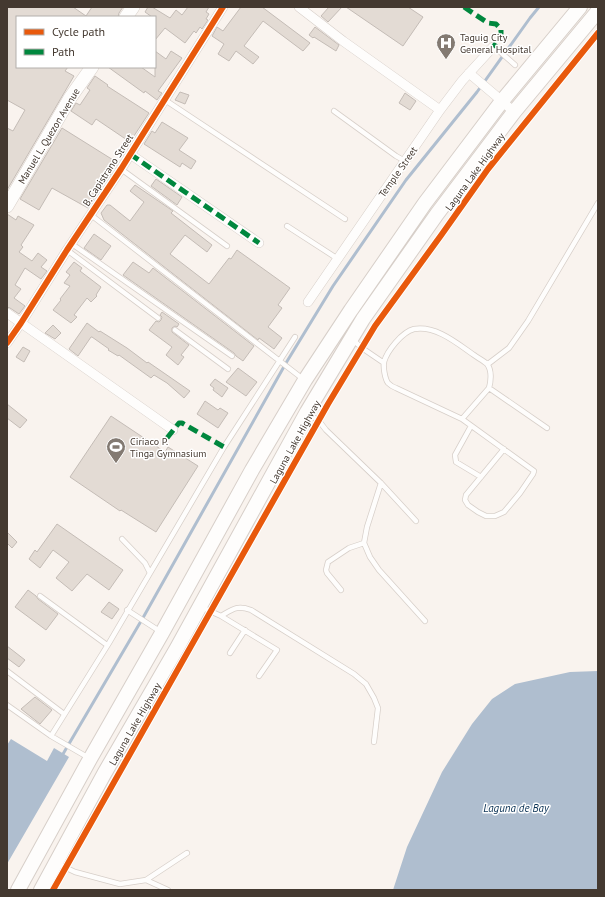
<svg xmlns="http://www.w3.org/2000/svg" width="605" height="897" font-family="'PT Sans',sans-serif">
	<rect width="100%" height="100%" fill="#f9f3ee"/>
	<path fill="#afbecf" d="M598,671V890H393L407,847L442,772L472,724L492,699L515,684L570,672Z
		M11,739L47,761L54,748L69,757L7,864V745Z"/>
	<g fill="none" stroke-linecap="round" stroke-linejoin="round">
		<path stroke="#afbecf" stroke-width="3" d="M63,754L144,616L286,363L333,286L406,180L477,92L530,18L539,7"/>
	</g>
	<path fill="#e3dbd4" stroke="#c4bcb6" d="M7,7H73L86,16L92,7H123L119,13L118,17H17V67H68L65,71L74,76L7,190V128L13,131L25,110L7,100Z
		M148,7H152L170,18L176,10L182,15L188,7H209L206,12L209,14L206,19L208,20L202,29L200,27L196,33L194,31L185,43L165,28L155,40V17H152L145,12Z
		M241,7H262L310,43L303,51L263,21L244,46L259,57L253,64L236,51L229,61L218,54L224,44L212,36L217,27L223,31Z
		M329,7H342L328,22L321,16Z
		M346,7H408L423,17L403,46Z
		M315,27L339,45L336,51L314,37L313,38L309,35Z
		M155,51L166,59L171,51L182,58L158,91L162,93L157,100L145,91L144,93L108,67H141L155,77Z
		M95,76L108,85L107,86L149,113L130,142L96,119L92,125L71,111L76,103L80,105L90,90L87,88Z
		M180,92L189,95L185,104L175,100Z
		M405,93L416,101L410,110L399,103Z
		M162,122L188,138L179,150L196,161L191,169L182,163L180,167L144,144L152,131L155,133Z
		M62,128L118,163L108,178H107L88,208L52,188L39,210L20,199Z
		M156,179L182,197L177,205L151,186Z
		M135,185L173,211L171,213L212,245L207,252L185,235L170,254L209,284L229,258L231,259L237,250L290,288L278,305L282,308L268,327L282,338L274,349L259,338L258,340L104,220L101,213L107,205H110L130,221L144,202L130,191Z
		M7,214L16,220L18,216L34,225L21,245L23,247L19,252L32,261L38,253L47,260L41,267L47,271L41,279L25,268L15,285L21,289L14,298L25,306L19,314L10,308L7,307Z
		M94,234L111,246L101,260L84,248Z
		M74,262L82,268L80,271L101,287L96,295L97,296L91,302L87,298L74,315L77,317L71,323L53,310L61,300L60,299L70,286L64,283L70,275L66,272Z
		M133,262L149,273L153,268L254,346L243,361L236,356L234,353L123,275Z
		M162,312L179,324L177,327L175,326L172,328V332L189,345L181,355L184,357L178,365L166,355L172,347L149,330L156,321L159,322L161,320L162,317L160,315Z
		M87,323L99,332L100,331L127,348L147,363L148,362L190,391L184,398L167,383L154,375L151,378L119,355L118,356L108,350L109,349L92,337H91L78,356L69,349Z
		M53,325L61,333L55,339L45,333Z
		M23,347L30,351L24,362L16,357Z
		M238,368L257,382L246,396L226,382Z
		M215,379L228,388L222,397L213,390L214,388L210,385Z
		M205,401L218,410L220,408L228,413L218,428L197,414Z
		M7,404L27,420L20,428L7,418Z
		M111,416L165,452L168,447L198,466L156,532L121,510L120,511L70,477Z
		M57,524L123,570L109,590L87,574L72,591L56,578L69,562L53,550L40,568L29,559L35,550L37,552Z
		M7,532L17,542L12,548L7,543Z
		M28,590L36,596L38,599L58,614L46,630L15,607Z
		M109,602L119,609L112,619L101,612Z
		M7,646L25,660L19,667L7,658Z
		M35,697L52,710L40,724L21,709Z"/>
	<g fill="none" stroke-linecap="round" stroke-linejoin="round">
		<g stroke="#d7cfc9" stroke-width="6">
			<path id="lane" d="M493,47L498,50L515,65
				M165,100L345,219
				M334,111L396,156L405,161
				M121,169L227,246
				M91,215L303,379
				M287,226L338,259
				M72,244L232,356
				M67,250L158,318
				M175,330L228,369
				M353,340L362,348L384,363
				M488,364L509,348L528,321L598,203
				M489,388L547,428
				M309,414L319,421L326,430L381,483L416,521
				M462,419L489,388C491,381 492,370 487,364C484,361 478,358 474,355C458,344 436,325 414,329C402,332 387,351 384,362C383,367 385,379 388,383C390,385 393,387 396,388L462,419L534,471L533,474L520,493L504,512L495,516H486L478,512L468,505L465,500L466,495L504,449
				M471,426L455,455L456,462L481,477
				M381,483L367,527L364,543L370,557L379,570L425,621
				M122,539L145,563L150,573
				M341,590L327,573L326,570L328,562L349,548L364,543
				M40,596L107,645
				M201,607L221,616C233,609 237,605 251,610L354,674L366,684L374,698L378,708L374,742
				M127,610L161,632
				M221,616L277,650L259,676
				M230,653L245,630
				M7,671L64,714
				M7,705L51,736L89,758
				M51,736L109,643L224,447L295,337
				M58,864L75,872L116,883L120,884L146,880L168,890
				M146,880L187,853"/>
		</g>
		<g stroke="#d7cfc9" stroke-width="10">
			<path id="street" d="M299,7L343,41L440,110
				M469,73L502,101L514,112
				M130,154L259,243
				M308,302L440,110L462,81L493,47
				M7,313L173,430
				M7,343L21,323L67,250L121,169L223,7"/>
		</g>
		<g stroke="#d7cfc9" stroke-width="14">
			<path id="secondary" d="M126,17L133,7
				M7,206L70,98L92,67"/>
		</g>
		<g stroke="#d7cfc9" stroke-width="16">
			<path id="primary" d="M18,890L90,759L162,633L252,470L305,380L351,310L425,203L502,101L580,7
				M41,890L104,774L177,648L307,412L363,319L437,214L514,112L598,11"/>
		</g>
		<use href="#lane" stroke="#fefdfc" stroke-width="4.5"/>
		<use href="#street" stroke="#fefdfc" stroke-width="9"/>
		<use href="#secondary" stroke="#fefdfc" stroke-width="13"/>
		<use href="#primary" stroke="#fefdfc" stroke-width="14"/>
		<path stroke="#00873e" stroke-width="5" stroke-dasharray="10 5" stroke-linecap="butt" d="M464,7L488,23L496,24L501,29V37L493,47
			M130,154L259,243
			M167,438L179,423H182L224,447"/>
		<g stroke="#fff" stroke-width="8">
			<path id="cycleway" d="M7,343L21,323L67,250L121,169L223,7
				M53,890L328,404L375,326L442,234L488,169L598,33"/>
		</g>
		<use href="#cycleway" stroke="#e8590c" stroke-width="6"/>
	</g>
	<defs>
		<g id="hospital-pin" transform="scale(1)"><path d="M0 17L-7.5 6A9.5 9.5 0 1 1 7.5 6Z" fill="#837a72" stroke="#fff"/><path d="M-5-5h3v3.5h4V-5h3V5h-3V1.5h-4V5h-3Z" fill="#fff"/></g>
		<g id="stadium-pin" transform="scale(1)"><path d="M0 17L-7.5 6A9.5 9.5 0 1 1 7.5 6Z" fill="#837a72" stroke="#fff"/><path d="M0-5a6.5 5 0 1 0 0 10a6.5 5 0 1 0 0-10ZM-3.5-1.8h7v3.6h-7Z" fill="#fff"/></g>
	</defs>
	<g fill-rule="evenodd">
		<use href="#hospital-pin" x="446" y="43"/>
		<use href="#stadium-pin" x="116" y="447"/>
	</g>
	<g text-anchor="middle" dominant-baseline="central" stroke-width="3" stroke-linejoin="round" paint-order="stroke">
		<g font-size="10" fill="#443930" stroke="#fff" text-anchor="start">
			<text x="460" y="37">Taguig City<tspan x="460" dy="12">General Hospital</tspan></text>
			<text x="130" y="441">Ciriaco P.<tspan x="130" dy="12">Tinga Gymnasium</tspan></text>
		</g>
		<g font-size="10" fill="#443930" stroke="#fff">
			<text transform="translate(49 136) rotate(-59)">Manuel L. Quezon Avenue</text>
			<text transform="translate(108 170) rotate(-57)">B. Capistrano Street</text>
			<text transform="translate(398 172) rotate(-55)">Temple Street</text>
			<text transform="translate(475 172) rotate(-54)">Laguna Lake Highway</text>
			<text transform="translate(295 442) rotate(-61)">Laguna Lake Highway</text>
			<text transform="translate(135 724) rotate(-60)">Laguna Lake Highway</text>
		</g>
		<g font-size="11" font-style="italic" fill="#093154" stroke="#fff">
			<text x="516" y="808">Laguna de Bay</text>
		</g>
	</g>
	<rect width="605" height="897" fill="none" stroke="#443930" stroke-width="16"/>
	<rect x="16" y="16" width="140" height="52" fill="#ffffff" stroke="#b4b0ac"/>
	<rect x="24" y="29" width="20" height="6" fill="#e8590c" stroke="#b4b0ac"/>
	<text x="52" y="36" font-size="12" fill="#443930">Cycle path</text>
	<rect x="24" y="49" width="20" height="6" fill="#00873e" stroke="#b4b0ac"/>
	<text x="52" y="56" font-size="12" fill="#443930">Path</text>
</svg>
